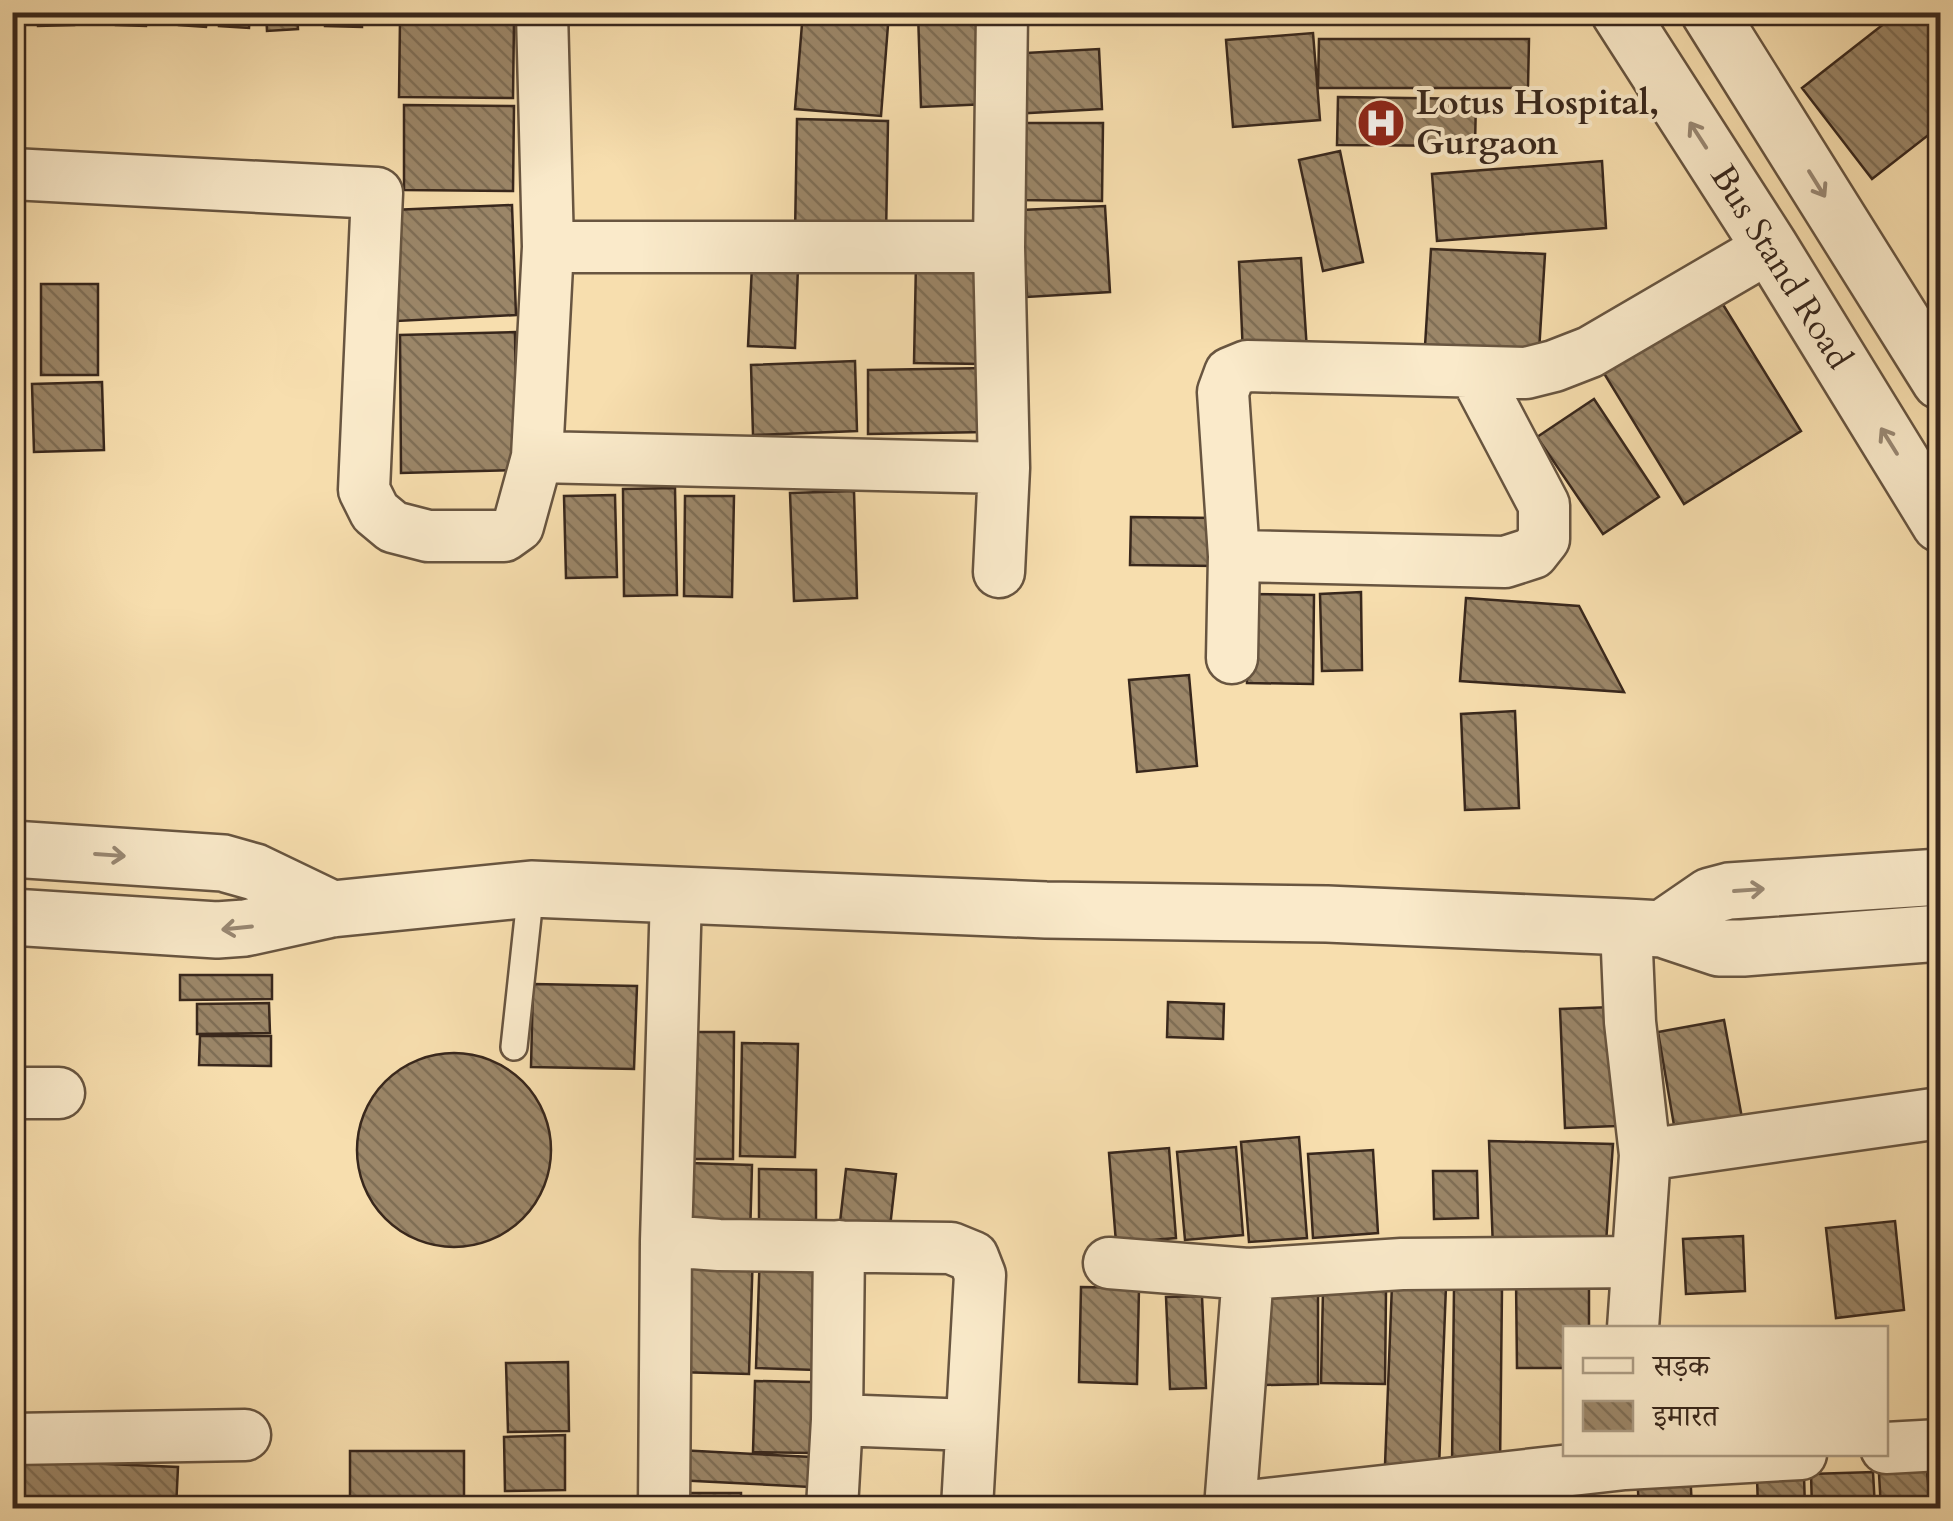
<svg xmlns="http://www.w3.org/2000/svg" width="1953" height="1521" font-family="Cardo,'Noto Serif Devanagari',serif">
	<defs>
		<pattern id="building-back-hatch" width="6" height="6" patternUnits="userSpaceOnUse" patternTransform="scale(2.5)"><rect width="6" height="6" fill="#9b8668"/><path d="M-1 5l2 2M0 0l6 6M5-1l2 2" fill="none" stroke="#7f6e55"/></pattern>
	</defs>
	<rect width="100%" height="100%" fill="#f7deae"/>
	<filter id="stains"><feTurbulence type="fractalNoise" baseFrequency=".002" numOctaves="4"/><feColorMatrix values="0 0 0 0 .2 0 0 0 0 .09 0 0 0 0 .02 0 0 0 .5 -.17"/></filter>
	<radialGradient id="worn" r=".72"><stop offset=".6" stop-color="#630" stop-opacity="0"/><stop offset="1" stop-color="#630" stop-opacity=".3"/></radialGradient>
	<path fill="url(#building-back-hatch)" stroke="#38271c" stroke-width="2.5" d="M37,12H73L74,25L38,26Z
		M77,12H109V24H77Z
		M116,12H147L146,26L116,25Z
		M180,12H208L206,27L179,25Z
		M220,12H250L249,28L219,26Z
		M266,12H297L298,29L267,31Z
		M325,12H362V27L325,26Z
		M803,12H889L881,116L795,109Z
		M918,12H985L988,104L921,107Z
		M1899,12H1940V126L1872,179L1802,88Z
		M400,20L514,21L513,98L399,97Z
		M1313,33L1320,120L1233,127L1226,40Z
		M1319,39H1529L1528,88H1318Z
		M1099,49L1102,109L1011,114L1007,54Z
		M1338,97L1476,99L1475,146L1337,145Z
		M404,105L514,106L513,191L404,190Z
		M797,119L888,121L886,236L795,235Z
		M1017,123H1103L1102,201L1016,200Z
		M1340,151L1363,262L1323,271L1299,160Z
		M1602,161L1606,228L1437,241L1432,174Z
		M512,205L516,315L397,321L392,210Z
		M1105,206L1110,292L1027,297L1022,210Z
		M1431,249L1545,254L1539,352L1425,346Z
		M1301,258L1307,351L1243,355L1239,262Z
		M916,262L984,263L983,364L914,363Z
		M752,266L798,267L795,348L748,346Z
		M41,284H98V375H41Z
		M1714,290L1801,431L1684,504L1597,362Z
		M515,332L517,470L401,473L400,335Z
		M855,361L857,431L753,435L751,365Z
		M987,368V432L868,434V370Z
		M102,382L104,450L34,452L32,384Z
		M1594,399L1659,497L1603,534L1537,437Z
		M675,488L677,595L624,596L623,489Z
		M854,491L857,598L794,601L790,493Z
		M615,495L617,577L566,578L564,496Z
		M685,496H734L732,597L684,596Z
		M1131,517L1218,518L1217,566L1130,565Z
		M1361,592L1362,670L1322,671L1320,594Z
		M1248,594L1314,595L1313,684L1247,683Z
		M1466,598L1579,606L1624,692L1460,681Z
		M1189,675L1197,766L1137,772L1129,680Z
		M1515,711L1519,808L1465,810L1461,714Z
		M180,975H272V999L180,1000Z
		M533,984L637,986L634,1069L531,1067Z
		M1168,1002L1224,1004L1223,1039L1167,1037Z
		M269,1003L270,1033L197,1034V1004Z
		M1612,1007L1616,1126L1565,1128L1560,1009Z
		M1724,1020L1742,1118L1675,1131L1658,1032Z
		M684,1032H734L733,1159H682Z
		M200,1036H271V1066L199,1065Z
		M742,1043L798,1044L795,1157L740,1156Z
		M357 1150a97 97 0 1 1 194 0a97 97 0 1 1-194 0Z
		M1299,1137L1307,1238L1249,1242L1241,1142Z
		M1489,1141L1613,1144L1606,1243L1493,1249Z
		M1236,1147L1243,1235L1185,1240L1177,1152Z
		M1169,1148L1176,1238L1116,1243L1109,1153Z
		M1373,1150L1378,1233L1313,1238L1308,1154Z
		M689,1163L752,1165L750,1239L686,1237Z
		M759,1169L816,1170V1234L759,1233Z
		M846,1169L896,1174L889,1236L839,1231Z
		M1433,1171H1477L1478,1218L1434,1219Z
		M1895,1221L1904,1310L1836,1318L1826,1228Z
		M1743,1236L1745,1291L1686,1294L1683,1239Z
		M680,1249L753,1251L749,1374L676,1372Z
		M760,1250L819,1251L816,1370L756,1368Z
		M1589,1278V1328H1566V1368H1517L1516,1279Z
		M1392,1284L1446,1286L1439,1468L1385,1465Z
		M1081,1287L1139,1288L1137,1384L1079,1382Z
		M1454,1288L1502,1289L1500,1467H1452Z
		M1323,1291H1386L1385,1384L1321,1383Z
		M1318,1293V1384L1264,1385L1263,1294Z
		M1202,1296L1206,1388L1170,1389L1166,1297Z
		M568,1362L569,1431L508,1432L506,1363Z
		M755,1381L812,1382L811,1453L753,1452Z
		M565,1435V1490L505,1491L504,1437Z
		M678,1450L812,1457L810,1487L676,1480Z
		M350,1451H464V1508L350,1507Z
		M12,1460L178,1467L176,1508H12Z
		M1927,1470L1930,1508H1881L1879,1474Z
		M1690,1471L1692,1508H1639L1637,1474Z
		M1873,1472L1875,1508H1812L1811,1474Z
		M1804,1476L1805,1508H1758L1757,1478Z
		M681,1493H741V1508H681Z"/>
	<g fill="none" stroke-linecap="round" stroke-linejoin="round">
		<g stroke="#685540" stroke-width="30">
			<path id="service" d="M514,1047L531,889"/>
		</g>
		<g stroke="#685540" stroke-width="55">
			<path id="minor" d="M12,174L377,193L364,490L375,512L393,527L428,536H504L518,526L537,457L548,247L542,12
				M548,247H999
				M537,457L1004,468
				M1234,556L1505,562L1533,553L1544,539V505L1474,372
				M999,572L1004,468L999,247L1002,12
				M1232,658L1234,556L1223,392L1230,373L1247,366L1526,373L1554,366L1590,352L1770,247
				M1626,927L1630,1022L1645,1155L1633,1328
				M12,1093H59
				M1645,1155L1940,1113
				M666,1241L719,1245L951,1248L973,1257L980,1275L967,1508
				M1109,1263L1248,1274L1402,1264L1637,1262
				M837,1420L971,1425
				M12,1439L245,1435
				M1886,1448L1940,1445
				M664,1508L666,1241L676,895
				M832,1508L837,1420L839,1246
				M1230,1508L1248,1274
				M1231,1508L1625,1464L1801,1454"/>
		</g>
		<g stroke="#685540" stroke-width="60">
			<path id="tertiary" d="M1619,12L1770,247L1940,524
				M1709,12L1940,381
				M12,849L223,863L255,872L332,909
				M12,917L217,930L245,928L332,909L531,889L1046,910L1327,914L1626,927L1662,929L1719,948H1743L1940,933
				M1662,929L1710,896L1729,891L1940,877"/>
		</g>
		<use href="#service" stroke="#faeaca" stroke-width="25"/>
		<use href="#minor" stroke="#faeaca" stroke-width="50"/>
		<use href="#tertiary" stroke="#faeaca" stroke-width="55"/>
	</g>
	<defs><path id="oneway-shaft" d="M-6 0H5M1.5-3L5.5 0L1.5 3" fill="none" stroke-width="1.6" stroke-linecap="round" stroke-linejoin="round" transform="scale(2.5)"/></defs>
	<g stroke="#998873">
		<use href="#oneway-shaft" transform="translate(1698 135) rotate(-123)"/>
		<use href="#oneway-shaft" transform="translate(1817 184) rotate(58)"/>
		<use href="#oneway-shaft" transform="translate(1889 441) rotate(-122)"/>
		<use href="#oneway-shaft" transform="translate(110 855) rotate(4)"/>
		<use href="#oneway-shaft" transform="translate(1749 890) rotate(-4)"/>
		<use href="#oneway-shaft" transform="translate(237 928) rotate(174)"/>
	</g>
	<defs>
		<g id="hospital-disc" transform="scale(2.5)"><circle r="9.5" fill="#8f2418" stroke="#faeaca"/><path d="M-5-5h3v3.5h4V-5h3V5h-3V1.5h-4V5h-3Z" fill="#fff"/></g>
	</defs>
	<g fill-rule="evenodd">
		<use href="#hospital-disc" x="1381" y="123"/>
	</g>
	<g text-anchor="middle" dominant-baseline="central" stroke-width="8" stroke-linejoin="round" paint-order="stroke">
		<g font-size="35" font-weight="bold" fill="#38271c" stroke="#faeaca" text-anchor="start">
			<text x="1416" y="103">Lotus Hospital,<tspan x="1416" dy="40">Gurgaon</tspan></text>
		</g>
		<g font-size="35" fill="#38271c" stroke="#faeaca">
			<text transform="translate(1781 267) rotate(58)">Bus Stand Road</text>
		</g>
	</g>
	<rect width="1953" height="1521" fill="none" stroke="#f7deae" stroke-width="50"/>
	<rect x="15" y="15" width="1923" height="1491" fill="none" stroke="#38271c" stroke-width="5"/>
	<rect x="25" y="25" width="1903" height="1471" fill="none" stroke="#38271c" stroke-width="2.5"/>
	<rect x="1563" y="1326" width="325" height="130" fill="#faeaca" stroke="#ac9c84" stroke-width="2.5"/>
	<rect x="1583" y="1358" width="50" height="15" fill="#faeaca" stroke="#ac9c84" stroke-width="2.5"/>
	<text x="1653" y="1376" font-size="30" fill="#38271c">सड़क</text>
	<rect x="1583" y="1401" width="50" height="30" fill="url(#building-back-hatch)" stroke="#ac9c84" stroke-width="2.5"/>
	<text x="1653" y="1426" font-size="30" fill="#38271c">इमारत</text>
	<rect width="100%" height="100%" filter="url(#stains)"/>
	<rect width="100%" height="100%" fill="url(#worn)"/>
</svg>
